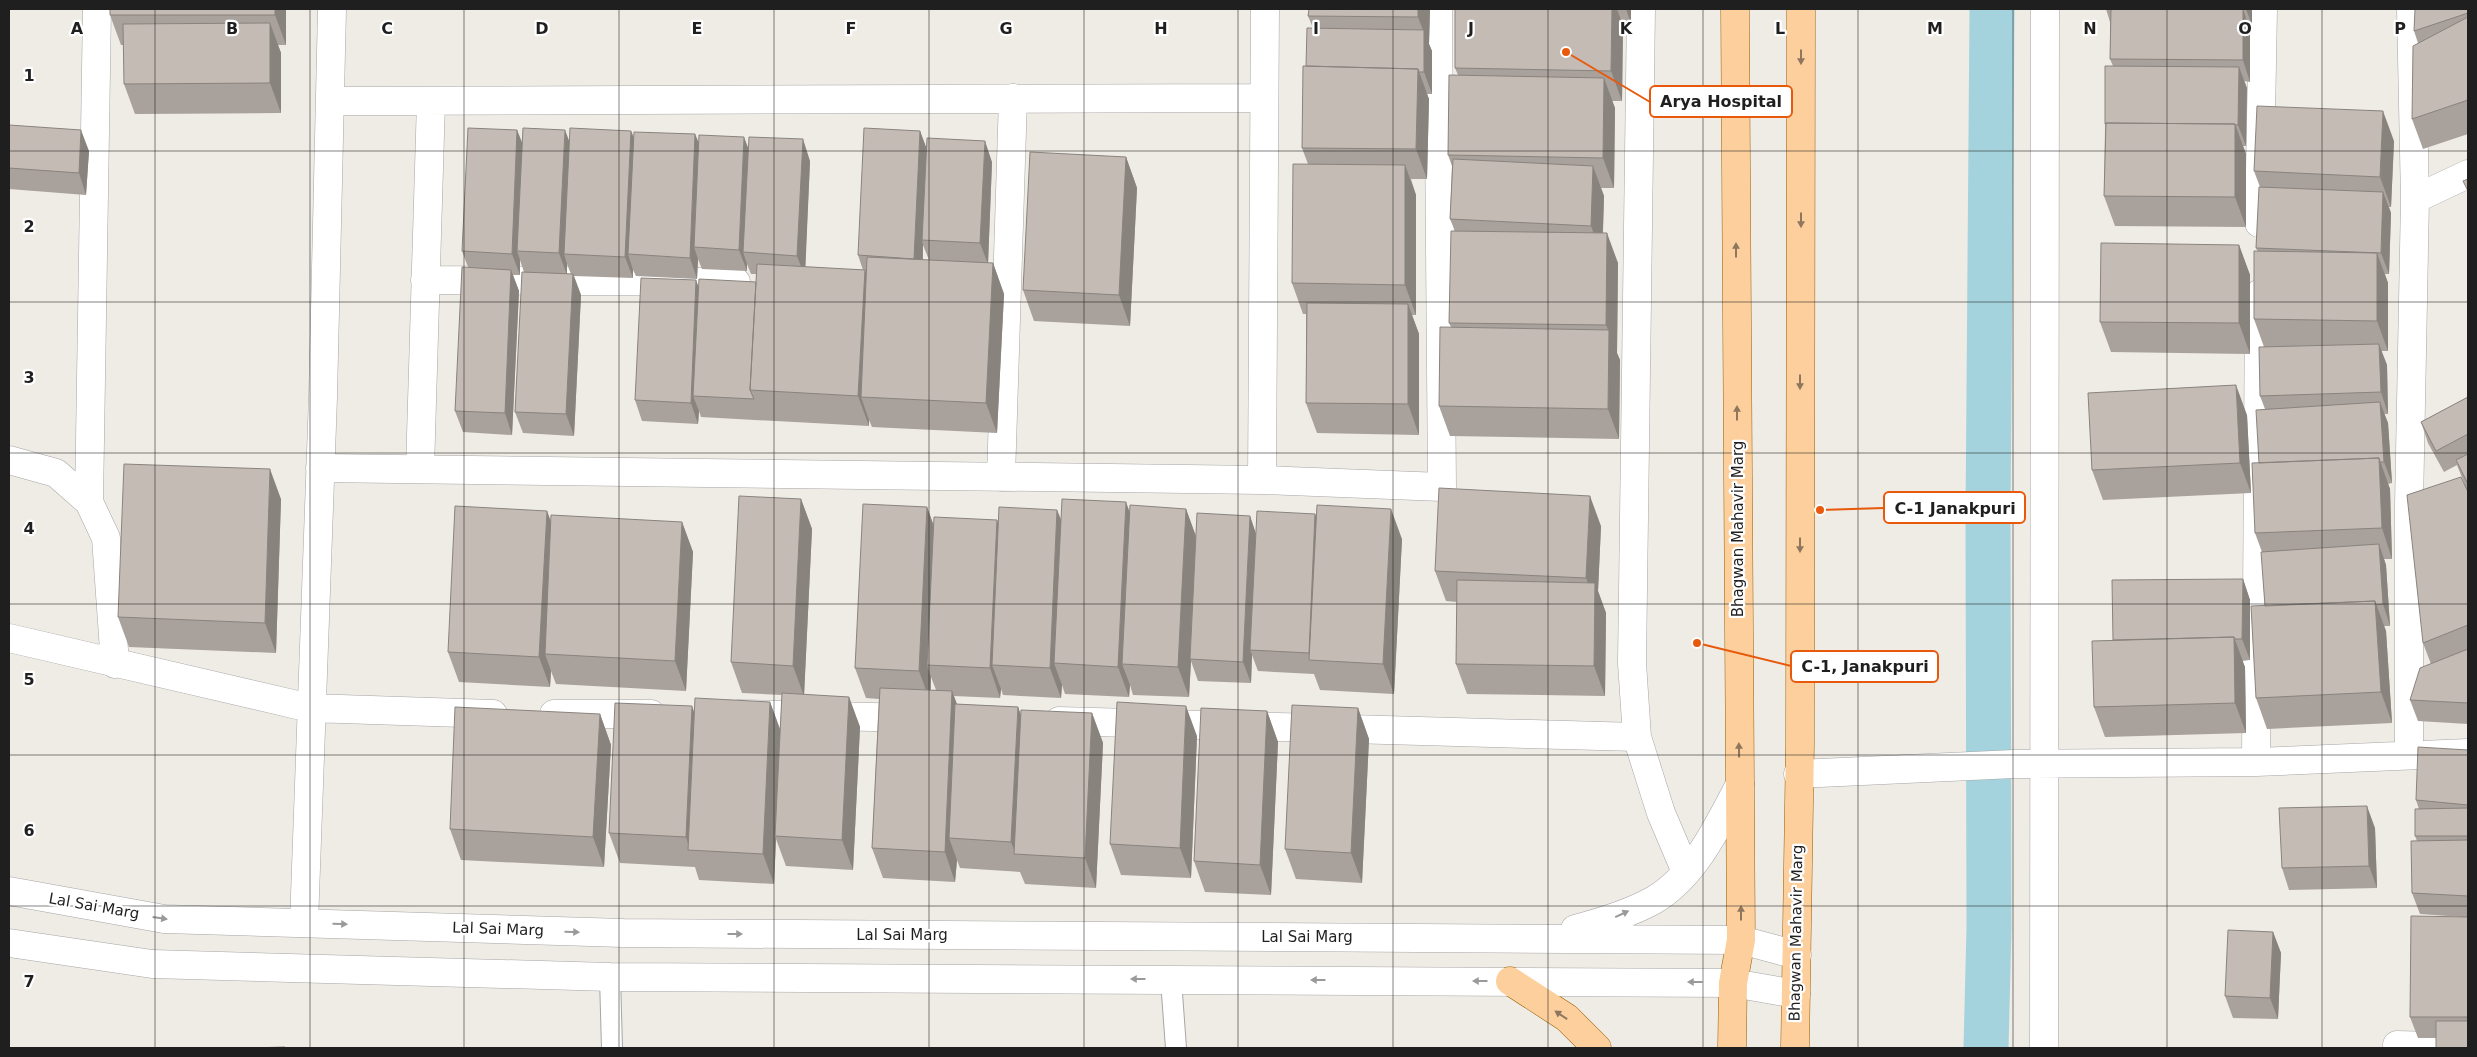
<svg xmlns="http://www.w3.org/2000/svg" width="2477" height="1057" font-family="'DejaVu Sans',sans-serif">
	<rect width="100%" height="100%" fill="#efebe5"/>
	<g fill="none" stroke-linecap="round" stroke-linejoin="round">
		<path stroke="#a5d3dd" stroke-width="45" d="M1986,1048L1989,928L1988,518L1992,9"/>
		<g stroke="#a6a6a6" stroke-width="22">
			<path id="service" d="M610,977L612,1048
				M1171,980L1176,1048"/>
		</g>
		<g stroke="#a6a6a6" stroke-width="29">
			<path id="minor" d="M1265,9L1262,480L1442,487L1438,9
				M1641,9L1632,663L1637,737L1661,813L1686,872
				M330,101L1264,98
				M2415,199L2468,174
				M2259,223L2263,9
				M425,280L736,282
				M963,283H1007
				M9,460L56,473L89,502L106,538L115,664
				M320,468L1262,480
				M420,469L431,101
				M1001,477L1013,98
				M89,502L97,9
				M9,638L310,708L493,714
				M554,714H651
				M739,714L916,718
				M1059,721L1637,737
				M2409,755V505L2415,199L2411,9
				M2256,762L2259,294
				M1798,774L2014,764L2256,762L2468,753
				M304,923L323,397L332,9
				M2397,1045L2468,1047
				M2044,1048L2045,9"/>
		</g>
		<g stroke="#a6a6a6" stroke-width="29">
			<path id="tertiary" d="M9,891L164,919L623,933L1741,940L1797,955
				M1575,929C1602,922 1629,914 1654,900C1695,876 1719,824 1740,784
				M9,943L152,964L610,977L1733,983L1796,994"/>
		</g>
		<g stroke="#996000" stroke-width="29">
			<path id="primary" d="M1510,981L1567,1018L1597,1048
				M1732,1048L1733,983L1741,940L1735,9
				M1795,1048L1800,743L1801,9"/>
		</g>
		<use href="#service" stroke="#fff" stroke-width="20"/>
		<use href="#minor" stroke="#fff" stroke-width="28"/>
		<use href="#tertiary" stroke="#fff" stroke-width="28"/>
		<use href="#primary" stroke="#fccf9d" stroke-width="28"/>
	</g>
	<path fill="#a9a19b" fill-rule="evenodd" d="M286,9V45H278L281,53V113L135,114L124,84V45H121L110,15Z
		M1309,9H1430L1429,44L1432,51V94H1427L1429,99L1427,179H1411L1416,195V315H1412L1419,334V435L1317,433L1306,403V314H1303L1292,283L1308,164L1302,148L1306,66L1313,28L1308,16Z
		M1455,9H1631V24H1623V26L1622,101H1612L1615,108L1614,188H1601L1604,196L1603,233L1618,263L1617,353L1620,360L1619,439L1450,436L1439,406L1451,327L1449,323L1455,231L1450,219L1452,166L1448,155L1458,75L1455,68Z
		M2106,9H2252V25H2248L2250,31V82L2244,81L2247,88L2246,146H2243L2246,154V227L2115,226L2104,196L2105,126V124L2113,66L2110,59V22Z
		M2468,9V134L2423,149L2412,119L2418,43L2414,31Z
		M9,125L89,151L86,195L9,189Z
		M517,130L522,142L569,141L631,131L634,137L695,134L699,143L748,148L810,161L805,267L863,270L858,255L920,131L926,148L992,162L988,263H993L1004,294L997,433L872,427L869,420V426L701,417L699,411L698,424L642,421L635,400L696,280L698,286L756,282V274H751L747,264V271L702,269L698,259L697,279L636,276L633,270V278L574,276L581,295L574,436L523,433L515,412L524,272L520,260V275H513L519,291L512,435L463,432L455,411L468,267L462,251ZM923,245L929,260H923ZM567,264L571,274H567Z
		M2394,141L2391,207H2389L2391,213L2389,274H2385L2388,283V351H2381L2387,365L2388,414H2384L2388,423L2392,483L2388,484L2390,489L2392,559H2384L2386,565L2390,626H2384L2386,631L2392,723L2267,729L2256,698L2265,606L2262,552L2255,533L2259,463L2265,409L2260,396L2264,347L2254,319L2258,252L2256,248L2260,187L2254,171Z
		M1126,157L1137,188L1130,326L1034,321L1023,290Z
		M2239,245L2250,275V354L2111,352L2100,322Z
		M2468,397V724L2418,721L2410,700L2431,664L2423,643L2465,485L2457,465L2444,472L2428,443L2421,422Z
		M2247,415L2251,493L2103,500L2092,470Z
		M281,499L276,653L129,647L118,617Z
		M801,499L812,529L804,695L849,697L860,727L853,870L786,866L776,839L774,884L699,880L695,867L620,863L609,833L695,713L770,702L780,729L782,695L742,693L731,662Z
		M927,507L934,527L997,520L999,525L1057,510L1061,519L1130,513L1186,509L1196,537L1250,516L1256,534L1315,514L1316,516L1402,539L1394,694L1320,690L1314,674L1258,671L1252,655L1251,683L1198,681L1191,661L1189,697L1133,695L1130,685L1129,697L1065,694L1062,685L1061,698L1003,695L1001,689L1000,698L954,696L957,704L1018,707L1021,716L1092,713L1103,743L1096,888L1025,884L1020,872L960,868L957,860L955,882L883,878L872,848L879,699L866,698L855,668ZM931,677L936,690H931Z
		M547,511L551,523L682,522L693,552L686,691L556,684L551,671L550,687L459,682L448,652Z
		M1601,526L1598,591L1606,613L1605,696L1467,694L1456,664L1457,602L1446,601L1435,571Z
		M2243,579L2250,600V660L2242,661L2245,667L2246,733L2105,737L2094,707L2113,640Z
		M1358,708L1369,739L1362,883L1296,879L1285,849Z
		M1267,711L1278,742L1271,895L1205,892L1194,861Z
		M600,714L611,745L604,867L461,860L450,829Z
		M1197,736L1191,878L1121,875L1110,844Z
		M2468,750V1048L2436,1038H2418L2410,1017L2462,917L2420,914L2412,893L2417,841L2415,836L2419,809L2416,800Z
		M2375,828L2377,888L2289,890L2282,868Z
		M2273,932L2281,953L2278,1019L2233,1018L2225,996Z"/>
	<path fill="#89837e" d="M275,9H286V45L275,15Z
		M1418,9H1430L1429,44L1432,51V94L1424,72V33L1418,17Z
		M1612,9H1617L1623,26L1622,101L1611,71Z
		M1626,9H1631V24Z
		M2243,9L2250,31V82L2243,60Z
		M2246,9H2252V25Z
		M270,23L281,53V113L270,83Z
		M2239,67L2247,88L2246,146L2238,125Z
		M1418,69L1429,99L1427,179L1416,149Z
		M1604,78L1615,108L1614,188L1603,158Z
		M2383,111L2394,141L2391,207L2380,177Z
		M2235,124L2246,154V227L2235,197Z
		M81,130L89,151L86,195L79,173Z
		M517,130L525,151L517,251L520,260V275L512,254Z
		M565,130L573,151L564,254L567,264V275L559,253Z
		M631,131L639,153L628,254L633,270V278L625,257Z
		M920,131L928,152L922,240L923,245L922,280L914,259Z
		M695,134L703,155L694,247L698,259L697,279L690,258Z
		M744,137L752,158L743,252L747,264V271L739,250Z
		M803,139L810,161L805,277L797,256Z
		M985,141L992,162L988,264L980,243Z
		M1126,157L1137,188L1130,326L1119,295Z
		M1405,165L1416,195V315L1405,285Z
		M1593,166L1604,196L1602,256L1591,226Z
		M2383,192L2391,213L2389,274L2381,253Z
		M1607,233L1618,263L1617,353L1620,360L1619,439L1608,409L1609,332L1606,325Z
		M2239,245L2250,275V354L2239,323Z
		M2377,253L2388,283V351L2377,321Z
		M993,263L1004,294L997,433L986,403Z
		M511,270L519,291L512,435L505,413Z
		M865,270L876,300L861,397L869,420V426L858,396Z
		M573,274L581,295L574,436L566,414Z
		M696,280L704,302L693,396L699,411L698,424L691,403Z
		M1408,304L1419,334V435L1408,404Z
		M2379,344L2387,365L2388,414L2381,392Z
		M2236,385L2247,415L2251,493L2240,463Z
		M2380,402L2388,423L2392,483L2384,462Z
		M2379,458L2390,489L2392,559L2382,528Z
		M270,469L281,499L276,653L265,623Z
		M1590,496L1601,526L1598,591L1606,613L1605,696L1594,666L1595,602L1586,578Z
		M801,499L812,529L804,696L793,666Z
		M1126,502L1137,532L1122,664L1130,685L1129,697L1118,667Z
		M927,507L938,537L927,665L931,677L930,701L919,671Z
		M1186,509L1197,539L1190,659L1191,661L1189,697L1178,667Z
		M1391,509L1402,539L1394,694L1383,664Z
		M1057,510L1068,540L1054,663L1062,685L1061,698L1050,668Z
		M547,511L558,541L545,654L551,671L550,687L539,657Z
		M1315,514L1323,535L1312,660L1309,653Z
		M1250,516L1257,537L1250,650L1252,655L1251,683L1243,662Z
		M997,520L1008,550L992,665L1001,689L1000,698L990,668Z
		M682,522L693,552L686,691L675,661Z
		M2379,544L2386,565L2390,626L2383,604Z
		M2243,579L2250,600V660L2242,639Z
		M2375,601L2386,631L2392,723L2381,692Z
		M2234,637L2245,667L2246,733L2235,703Z
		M952,691L963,721L949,838L957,860L955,882L945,852Z
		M849,697L860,727L853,870L842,840Z
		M770,702L781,732L775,836L776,839L774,884L763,854Z
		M692,706L703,736L690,850L686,837Z
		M1186,706L1197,736L1191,878L1180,848Z
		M1018,707L1029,737L1016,854L1011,842Z
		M1358,708L1369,739L1362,883L1351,853Z
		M1267,711L1278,742L1271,895L1260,865Z
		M1092,713L1103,743L1096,888L1085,858Z
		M600,714L611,745L604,867L593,837Z
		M2367,806L2375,828L2377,888L2369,866Z
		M2273,932L2281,953L2278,1019L2270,998Z"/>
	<path fill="#c4bbb4" stroke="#89837e" d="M110,9H275V15H110Z
		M1309,9H1418V17L1308,16Z
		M1455,9H1612L1611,71L1455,68Z
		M2111,9H2243V60L2110,59Z
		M2415,9H2468V13L2414,31Z
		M2468,17V100L2412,119L2413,46Z
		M270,23V83L124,84L123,24Z
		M1307,28L1424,30V72H1419L1418,69L1306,66Z
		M1303,66L1418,69L1416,149L1302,148Z
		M2105,66L2239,67L2238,125H2235V124L2106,123V124H2105Z
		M1449,75L1604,78L1603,158L1448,155Z
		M2257,106L2383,111L2380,177L2254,171Z
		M2106,123L2235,124V197L2104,196Z
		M9,125L81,130L79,173L9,168Z
		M468,128L517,130L512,254L462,251Z
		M523,128L565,130L559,253L517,251Z
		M570,128L631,131L625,257L564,254Z
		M864,128L920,131L914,259L858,255Z
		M634,132L695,134L690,258L628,254Z
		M699,135L744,137L739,250L694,247Z
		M749,137L803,139L797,256L743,252Z
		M927,138L985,141L980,243L922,240Z
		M1030,152L1126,157L1119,295L1023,290Z
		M1453,159L1593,166L1591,226L1450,219Z
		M1293,164L1405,165V285L1292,283Z
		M2468,179V191L2463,181Z
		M2259,187L2383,192L2381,253L2256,248Z
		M1451,231L1607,233L1606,325L1449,323Z
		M2101,243L2239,245V323L2100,322Z
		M2254,251L2377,253V321L2254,319Z
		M867,257L993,263L986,403L861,397Z
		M757,264L865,270L858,396L750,390Z
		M462,267L511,270L505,413L455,411Z
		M522,272L573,274L566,414L515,412Z
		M641,278L696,280L691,403L635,400Z
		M699,279L756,282L750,390L754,399L693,396Z
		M1307,303L1408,304V404L1306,403Z
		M1440,327L1609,330L1608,409L1439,406Z
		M2379,344L2381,392L2260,396L2259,347Z
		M2236,385L2240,463L2092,470L2088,393Z
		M2468,397V434L2436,451L2421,422Z
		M2380,402L2384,462H2380L2379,458L2259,463L2256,410Z
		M2468,454V484L2456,460Z
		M2379,458L2382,528L2255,533L2252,463Z
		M124,464L270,469L265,623L118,617Z
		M2461,477L2468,492V625L2423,643L2407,495Z
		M1439,488L1590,496L1586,578L1435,571Z
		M739,496L801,499L793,666L731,662Z
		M1062,499L1126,502L1118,667L1054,663Z
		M863,504L927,507L919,671L855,668Z
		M1130,505L1186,509L1178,667L1122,664Z
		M1317,505L1391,509L1383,664L1309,660Z
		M455,506L547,511L539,657L448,652Z
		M999,507L1057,510L1050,668L992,665Z
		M1257,511L1315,514L1309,653L1250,650Z
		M1197,513L1250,516L1243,662L1190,659Z
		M551,515L682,522L675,661L545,654Z
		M934,517L997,520L990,668L927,665Z
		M2379,544L2383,604L2376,605L2375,601L2265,606L2261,552Z
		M2243,579L2242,639H2235L2234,637L2113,640L2112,580Z
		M1457,580L1595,583L1594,666L1456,664Z
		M2375,601L2381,692L2256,698L2251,606Z
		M2234,637L2235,703L2094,707L2092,641Z
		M2468,649V703L2410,700L2420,668Z
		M880,688L952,691L945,852L872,848Z
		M782,693L849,697L842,840L775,836Z
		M695,698L770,702L763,854L688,850Z
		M1117,702L1186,706L1180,848L1110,844Z
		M615,703L692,706L686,837L609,833Z
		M955,704L1018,707L1011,842L949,838Z
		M1292,705L1358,708L1351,853L1285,849Z
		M455,707L600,714L593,837L450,829Z
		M1201,708L1267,711L1260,865L1194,861Z
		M1021,710L1092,713L1085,858L1014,854Z
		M2418,747L2468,750V805L2416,800Z
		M2367,806L2369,866L2282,868L2279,808Z
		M2468,808V836H2415V809Z
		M2468,840V896L2412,893L2411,841Z
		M2411,916L2468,917V1017H2410Z
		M2228,930L2273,932L2270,998L2225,996Z
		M2436,1021H2468V1048H2436Z
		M285,1047V1048H250Z"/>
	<defs><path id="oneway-solid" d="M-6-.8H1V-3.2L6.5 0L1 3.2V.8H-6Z" transform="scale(1.25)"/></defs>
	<g fill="#8e775e">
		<use href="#oneway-solid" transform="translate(1801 57) rotate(90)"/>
		<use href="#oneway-solid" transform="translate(1801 220) rotate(90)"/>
		<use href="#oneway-solid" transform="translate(1736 250) rotate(-90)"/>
		<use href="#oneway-solid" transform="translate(1800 382) rotate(90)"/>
		<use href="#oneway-solid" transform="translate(1737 413) rotate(-90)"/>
		<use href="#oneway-solid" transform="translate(1800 545) rotate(90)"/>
		<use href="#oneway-solid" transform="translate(1739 750) rotate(-91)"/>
		<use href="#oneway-solid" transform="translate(1741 913) rotate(-90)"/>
		<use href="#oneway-solid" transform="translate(1561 1015) rotate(-146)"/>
	</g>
	<g fill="#9a9a9a">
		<use href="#oneway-solid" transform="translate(1622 914) rotate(-25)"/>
		<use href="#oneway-solid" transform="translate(160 918) rotate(8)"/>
		<use href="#oneway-solid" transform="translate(340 924) rotate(2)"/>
		<use href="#oneway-solid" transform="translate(572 932) rotate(2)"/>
		<use href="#oneway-solid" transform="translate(735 934)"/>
		<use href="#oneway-solid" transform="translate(1138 979) rotate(-180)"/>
		<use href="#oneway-solid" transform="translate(1318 980) rotate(-180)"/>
		<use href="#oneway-solid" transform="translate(1480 981) rotate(-180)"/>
		<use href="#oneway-solid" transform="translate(1695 982) rotate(-180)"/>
	</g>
	<path fill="none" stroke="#1f1f1f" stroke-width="1" stroke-opacity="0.55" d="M155,9V1048M310,9V1048M464,9V1048M619,9V1048M774,9V1048M929,9V1048M1084,9V1048M1238,9V1048M1393,9V1048M1548,9V1048M1703,9V1048M1858,9V1048M2013,9V1048M2167,9V1048M2322,9V1048M9,151H2468M9,302H2468M9,453H2468M9,604H2468M9,755H2468M9,906H2468"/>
	<g text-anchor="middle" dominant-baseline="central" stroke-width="4.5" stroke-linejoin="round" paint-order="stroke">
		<g font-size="15" fill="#1f1f1f" stroke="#fff">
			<text transform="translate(1738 529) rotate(-90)">Bhagwan Mahavir Marg</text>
			<text transform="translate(94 906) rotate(10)">Lal Sai Marg</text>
			<text transform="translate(498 929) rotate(2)">Lal Sai Marg</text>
			<text transform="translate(1796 933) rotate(-89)">Bhagwan Mahavir Marg</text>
			<text x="902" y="935">Lal Sai Marg</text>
			<text x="1307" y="937">Lal Sai Marg</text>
		</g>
	</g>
	<g font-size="16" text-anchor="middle" font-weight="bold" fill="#1f1f1f" stroke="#fff" stroke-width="4.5" stroke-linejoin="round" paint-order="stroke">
		<text x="77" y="34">A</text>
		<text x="232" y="34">B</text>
		<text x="387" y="34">C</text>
		<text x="542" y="34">D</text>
		<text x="697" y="34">E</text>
		<text x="851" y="34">F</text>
		<text x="1006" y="34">G</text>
		<text x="1161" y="34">H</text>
		<text x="1316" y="34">I</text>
		<text x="1471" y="34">J</text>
		<text x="1626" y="34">K</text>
		<text x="1780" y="34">L</text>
		<text x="1935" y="34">M</text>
		<text x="2090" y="34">N</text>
		<text x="2245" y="34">O</text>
		<text x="2400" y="34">P</text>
		<text x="29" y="81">1</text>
		<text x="29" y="232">2</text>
		<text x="29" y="383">3</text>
		<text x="29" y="534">4</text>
		<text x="29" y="685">5</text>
		<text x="29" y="836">6</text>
		<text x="29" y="987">7</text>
	</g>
	<path fill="none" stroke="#e8590c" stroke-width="2" d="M1566 52L1650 102M1820 510L1884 508M1697 643L1791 666"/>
	<g fill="#e8590c" stroke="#fff" stroke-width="2">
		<circle cx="1566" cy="52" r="5"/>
		<circle cx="1820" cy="510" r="5"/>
		<circle cx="1697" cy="643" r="5"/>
	</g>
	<g fill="#fff" stroke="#e8590c" stroke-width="2">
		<rect x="1650" y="86" width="142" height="31" rx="5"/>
		<rect x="1884" y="492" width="141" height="31" rx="5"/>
		<rect x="1791" y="651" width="147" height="31" rx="5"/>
	</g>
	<g font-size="16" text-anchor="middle" font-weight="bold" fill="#1f1f1f">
		<text x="1721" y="107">Arya Hospital</text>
		<text x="1955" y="514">C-1 Janakpuri</text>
		<text x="1865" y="672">C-1, Janakpuri</text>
	</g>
	<rect width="2477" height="1057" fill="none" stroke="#1f1f1f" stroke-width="20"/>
</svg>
